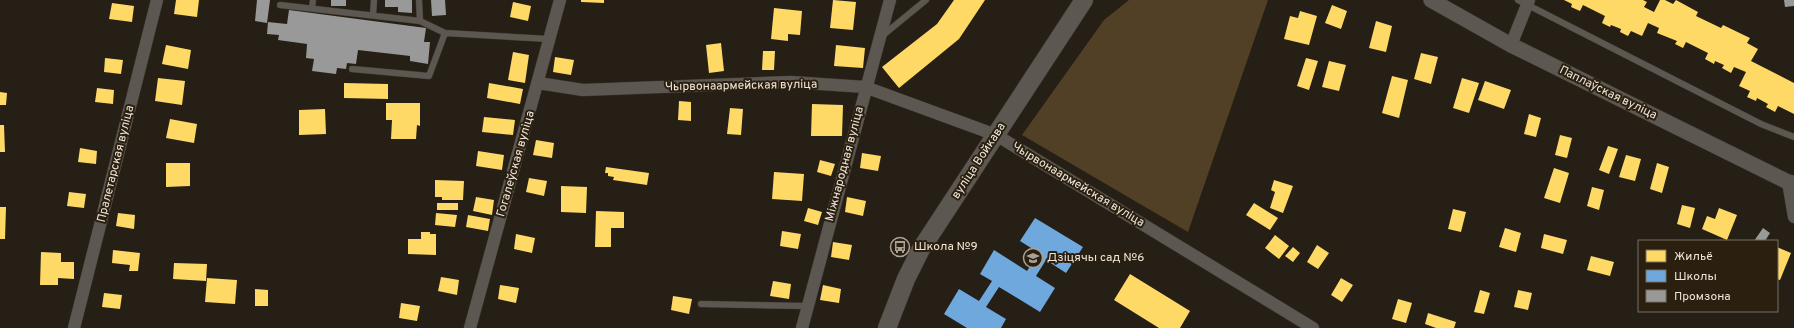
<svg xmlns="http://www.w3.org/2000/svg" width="1794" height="328" font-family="Overpass,sans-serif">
	<rect width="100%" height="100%" fill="#251f16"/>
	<path fill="#514025" d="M1129,0H1268L1188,232L1022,135L1104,20Z"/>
	<path fill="#ffd966" d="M176,0H199L197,17L174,14Z
		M581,0H604V3L581,2Z
		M833,0L856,2L853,30L830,28Z
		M954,0H985L959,39L899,88L882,67L937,24Z
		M1564,0H1643L1647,2L1644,7L1654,12L1660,0H1665L1673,4L1676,0L1698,12L1696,16L1721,28L1723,25L1750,38L1747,43L1758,49L1751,61L1794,83V114L1778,106L1775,112L1766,107L1768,104L1757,98L1756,101L1747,97L1750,91L1739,86L1746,72L1734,67L1731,73L1722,68L1724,65L1715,61L1714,64L1705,59L1708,53L1686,42L1683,48L1675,44L1677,41L1657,33L1659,28L1648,23L1642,36L1631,31L1628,36L1620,32L1621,29L1611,25L1610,27L1602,23L1605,16L1583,5L1580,11L1571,7L1572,4Z
		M513,2L531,6L528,21L510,17Z
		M112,3L134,6L132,22L109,19Z
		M1332,5L1347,11L1341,29L1325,23Z
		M774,8L802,11L800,35L788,34V41L771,39Z
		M1300,11L1317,16L1309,45L1284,39L1290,16L1298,18Z
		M1376,21L1392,26L1386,52L1369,48Z
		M721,43L724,71L709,73L706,45Z
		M166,45L191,50L188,69L162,64Z
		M836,45L865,48L863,68L834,66Z
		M763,51H775L774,70H762Z
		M513,52L529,55L525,83L508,80Z
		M1421,53L1438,57L1431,84L1414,79Z
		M555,57L574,60L571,75L553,72Z
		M105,58L123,60L121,74L104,72Z
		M1306,58L1318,61L1309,90L1297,86Z
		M1329,61L1346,65L1339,91L1322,87Z
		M1392,76L1408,80L1399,118L1382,113Z
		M158,78L185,81L182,105L155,101Z
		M1462,78L1479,83L1469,113L1453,108Z
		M1485,81L1511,90L1504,109L1478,100Z
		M344,83L388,84V99L344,98Z
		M489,83L523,89L520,104L487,98Z
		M97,88L114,90L113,104L95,102Z
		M0,92L7,93L6,105H0Z
		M679,101L691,102V121L678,120Z
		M386,103H420V126L417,125L416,139H391L392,120H386Z
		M812,104L843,105L842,136H811Z
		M730,108L743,109L741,135L727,134Z
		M325,109L326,134L299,135V110Z
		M1529,114L1541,118L1536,137L1524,134Z
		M484,117L515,120L513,135L482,132Z
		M170,119L197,124L194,143L166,138Z
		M0,125H4L5,152H0Z
		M1560,135L1572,138L1567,158L1555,155Z
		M536,140L554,143L552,158L533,155Z
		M1608,146L1618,149L1609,174L1599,170Z
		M80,148L97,151L96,164L78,162Z
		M478,151L504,155L502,170L476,166Z
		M862,153L881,156L878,171L860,168Z
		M1626,155L1641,159L1635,181L1619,177Z
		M820,160L835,164L831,176L817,172Z
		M166,163H190V186L166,187Z
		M1657,163L1669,167L1662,193L1650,189Z
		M606,167L649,173L647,185L613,180L614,177L608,176V173H605Z
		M1554,168L1569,173L1560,203L1544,198Z
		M774,172L804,174L802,201L772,199Z
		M529,178L547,181L544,196L526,192Z
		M435,180L464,181L463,200H442V197H435Z
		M1274,180L1293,186L1283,213L1270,208L1275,192L1271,190Z
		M561,186L587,187L586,213L561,212Z
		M1592,187L1604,190L1599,210L1587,206Z
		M69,192L86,194L84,208L67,206Z
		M476,197L494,200L492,215L473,211Z
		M847,197L866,201L863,216L845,212Z
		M437,203H458V210H437Z
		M1254,203L1278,218L1270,230L1246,215Z
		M1682,205L1695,208L1690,228L1677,224Z
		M0,207H6L5,239H0Z
		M808,208L822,212L818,225L804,221Z
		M1719,208L1737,215L1727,240L1702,229L1707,216L1715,219Z
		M1453,209L1466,212L1461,232L1448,229Z
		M596,211L624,212V228H611V247H595Z
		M118,213L135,215L134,229L116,226Z
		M436,213L457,215L455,227L435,225Z
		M468,215L490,219L488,231L466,227Z
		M1505,228L1521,233L1516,252L1499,247Z
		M782,231L801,234L798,249L780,246Z
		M421,232H430V234H436V255L408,254V239H421Z
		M516,234L535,238L532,253L514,249Z
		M1544,234L1567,240L1563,254L1541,248Z
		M1275,235L1289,246L1279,259L1265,248Z
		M833,242L852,245L849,260L831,257Z
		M1317,245L1329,253L1318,269L1307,262Z
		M1293,247L1300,253L1293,262L1285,256Z
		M1777,247L1791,253L1780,280L1777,279Z
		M113,250L140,253L138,271H129L130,265L112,263Z
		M41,252L61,253V262H74V279L58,278V285H40Z
		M1591,256L1614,262L1610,276L1587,270Z
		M174,263L207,264L206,281L173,279Z
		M1130,274L1190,311L1180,328H1159L1114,300Z
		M441,277L459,280L457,295L438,291Z
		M207,278L237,280L235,304L205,302Z
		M1341,278L1353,285L1342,302L1331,295Z
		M773,281L791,284L789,299L770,296Z
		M500,285L519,288L516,303L498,299Z
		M823,285L841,289L839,303L820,300Z
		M255,289L268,290V306H255Z
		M1480,290L1490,293L1484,314L1474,312Z
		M1518,290L1532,293L1528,310L1514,307Z
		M104,293L122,295L120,309L102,307Z
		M673,296L692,299L689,314L671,310Z
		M1398,299L1412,303L1406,323L1392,319Z
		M401,303L420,306L417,321L399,318Z
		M1428,313L1456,322L1454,328H1436L1425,324Z"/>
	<path fill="#6fa8dc" d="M1035,218L1083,247L1066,273L1046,260L1036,276L1055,288L1040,312L999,287L986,307L1006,319L1001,328H967L944,314L959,289L979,301L992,281L980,274L994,250L1027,271L1039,253L1020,241Z"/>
	<path fill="#999" d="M257,0H270L267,23L255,21Z
		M331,0H346V6H331Z
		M385,0H412V13L398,12V7H385Z
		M431,0H445L446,15L432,16Z
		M1784,0H1794V6L1785,7Z
		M289,10L426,28L424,42H430L428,64L410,61V56L358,50L356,64L347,63L346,69L337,68L336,74L312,71L314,59L306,58L307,44L278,40L279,35L267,34L268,22L287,24Z
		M1763,228L1770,233L1765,241H1754Z"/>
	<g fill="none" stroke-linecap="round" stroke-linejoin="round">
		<g stroke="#3f3932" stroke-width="7">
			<path id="service" d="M419,0L420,21
				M1518,0L1761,124L1794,137
				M280,5L420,21L445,33
				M312,8L313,0
				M373,15L374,0
				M882,36L926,0
				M352,69L429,76L445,33L549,39
				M701,304L807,306"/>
		</g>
		<g stroke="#3f3932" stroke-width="13">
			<path id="minor" d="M1511,45L1529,0
				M538,83L583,90L791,82L865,87L996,135L1313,328
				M1788,182L1794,217
				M74,328L157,0
				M470,328L560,0
				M802,328L890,0"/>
		</g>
		<g stroke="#3f3932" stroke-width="16">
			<path id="tertiary" d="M1431,0L1511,45L1788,182L1794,183"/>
		</g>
		<g stroke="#3f3932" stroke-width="19">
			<path id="secondary" d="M887,328L906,279L921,249L1084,0"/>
		</g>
		<use href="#service" stroke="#5c5851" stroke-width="6"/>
		<use href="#minor" stroke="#5c5851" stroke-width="12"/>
		<use href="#tertiary" stroke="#5c5851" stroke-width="15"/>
		<use href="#secondary" stroke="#5c5851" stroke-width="18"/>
	</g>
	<defs>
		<g id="bus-ring" transform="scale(1)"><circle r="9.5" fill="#2b2010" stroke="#a8a197" stroke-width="1.5"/><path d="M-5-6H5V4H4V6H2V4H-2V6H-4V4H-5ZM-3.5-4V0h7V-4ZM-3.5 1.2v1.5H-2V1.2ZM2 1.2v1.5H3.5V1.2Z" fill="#a8a197"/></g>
		<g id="school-ring" transform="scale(1)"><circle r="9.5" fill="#2b2010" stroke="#a8a197" stroke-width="1.5"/><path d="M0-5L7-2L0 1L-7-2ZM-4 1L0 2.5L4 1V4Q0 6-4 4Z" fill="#a8a197"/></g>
	</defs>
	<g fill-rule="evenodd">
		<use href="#bus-ring" x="900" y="247"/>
		<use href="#school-ring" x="1033" y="258"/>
	</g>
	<g text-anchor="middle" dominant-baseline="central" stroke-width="4" stroke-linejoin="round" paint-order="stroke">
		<g font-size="12" fill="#eee7dc" stroke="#2b2010">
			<text transform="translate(741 86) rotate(-1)">Чырвонаармейская вуліца</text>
			<text transform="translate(1608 93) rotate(26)">Паплаўская вуліца</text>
			<text transform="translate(979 161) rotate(-57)">вуліца Войкава</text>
			<text transform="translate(116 164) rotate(-76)">Пралетарская вуліца</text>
			<text transform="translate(516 164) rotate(-74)">Гогалеўская вуліца</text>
			<text transform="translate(845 164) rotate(-75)">Міжнародная вуліца</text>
			<text transform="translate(1078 185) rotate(31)">Чырвонаармейская вуліца</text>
		</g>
		<g font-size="12" fill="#eee7dc" stroke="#2b2010" text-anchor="start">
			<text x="914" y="247">Школа №9</text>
			<text x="1047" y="258">Дзіцячы сад №6</text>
		</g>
	</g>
	<rect x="1638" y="240" width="140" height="72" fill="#2b2010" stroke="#797062"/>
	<rect x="1646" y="250" width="20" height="12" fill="#ffd966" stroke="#797062"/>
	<text x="1674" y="260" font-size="12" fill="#eee7dc">Жильё</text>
	<rect x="1646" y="270" width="20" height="12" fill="#6fa8dc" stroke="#797062"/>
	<text x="1674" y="280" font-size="12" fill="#eee7dc">Школы</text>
	<rect x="1646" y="290" width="20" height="12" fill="#999999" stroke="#797062"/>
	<text x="1674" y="300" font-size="12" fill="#eee7dc">Промзона</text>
</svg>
